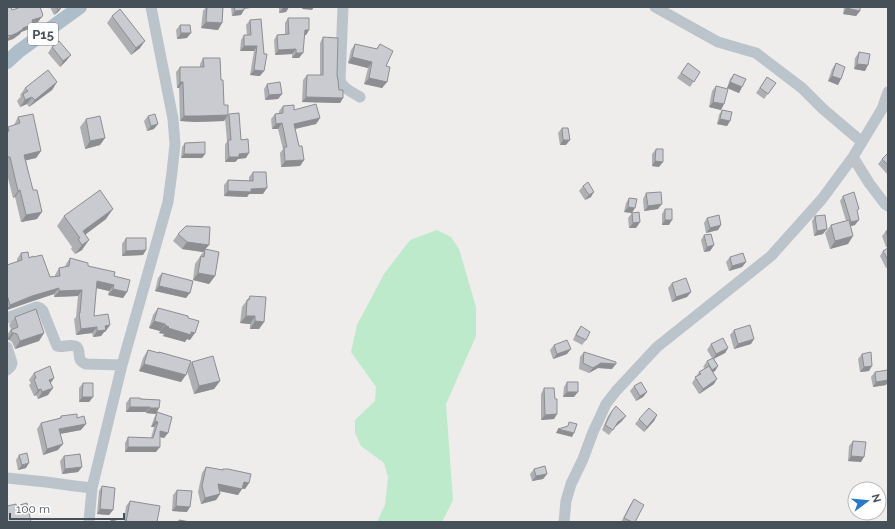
<svg xmlns="http://www.w3.org/2000/svg" width="895" height="529" font-family="Raleway,sans-serif">
	<rect width="100%" height="100%" fill="#efecec"/>
	<path fill="#bceacb" d="M437,230L451,237L459,249L476,307V336L446,404L453,500L442,522H377L385,505L388,477L384,463L361,446L355,433V420L375,401L376,387L351,352L357,325L384,274L410,240Z"/>
	<g fill="none" stroke-linecap="round" stroke-linejoin="round">
		<path stroke="#bbc4ca" stroke-width="11" d="M343,7L340,80C343,89 352,92 360,97
			M655,7L718,42L756,53L802,88L823,109L862,142
			M853,157L869,183L885,204L888,206
			M7,318L37,307L40,308L43,311L57,346C63,348 72,343 77,347C82,353 75,360 86,364L122,365
			M7,347L12,363L11,366L7,370
			M7,478L46,482L75,486L92,488L122,365L168,202L172,172L175,144L173,119L151,7
			M89,522L92,488
			M564,522L566,501L571,484L583,459L593,432L600,417L606,404L616,391L657,347L771,256L822,199L853,157L882,109L888,92"/>
		<path stroke="#adbdc9" stroke-width="14" d="M7,62L19,51L80,7"/>
	</g>
	<path fill="#aeafb3" d="M7,7L12,10L43,15L38,22L33,24L29,29L21,32L20,34L13,39L7,41Z
		M50,7H62L58,12L54,15Z
		M206,7H223L222,23L218,30L201,28L203,11Z
		M231,7H258L244,9L241,15L232,16Z
		M279,7H289L286,12L279,13Z
		M844,7H860V11L856,16L843,14Z
		M112,16L140,48L131,55L107,23Z
		M288,18L309,30L306,35H304L299,58H292V54L275,55L274,40L277,35L285,34V23Z
		M261,19L260,76L250,75L254,51H240L241,40L244,35H247L246,25L250,20Z
		M180,25L187,38L177,39L176,30Z
		M323,37L337,75L339,90L343,98L340,103L302,102L303,80L307,75H320V43Z
		M355,44L376,49L380,44L386,66L387,82L382,88L364,84L368,68L348,63L351,50Z
		M52,47L67,60L60,67L48,53Z
		M859,52L865,71L854,69L855,58Z
		M203,58L221,80L224,105L228,115L229,114L241,140L246,158L238,159L235,162H225V145L227,141L225,119L224,121L196,122L180,121L179,88H177L176,72L180,67H200V64Z
		M688,63L700,72L690,87L677,78Z
		M836,63L838,85L828,81L832,69Z
		M734,74L742,87L739,93L727,88L730,79Z
		M767,77L776,83L764,99L756,93Z
		M57,82L52,90L29,107L27,104L20,107L17,101L21,96L20,95L25,88Z
		M267,84L282,94L278,99L265,100L264,89Z
		M716,86L721,110L709,107L712,91Z
		M283,106L294,110L320,118L316,124L295,129L299,146L304,160L300,166L281,167L280,153L283,149L278,129H272L271,119L275,114L279,113V111Z
		M722,110L730,121L727,126L717,124L719,115Z
		M148,116L154,129L147,131L144,121Z
		M18,117L41,151L36,158L26,160L37,219L21,222L15,197L13,198L7,174V128L8,127L14,125Z
		M86,119L105,138L100,145L85,149L80,127Z
		M562,128L566,145H560L558,133Z
		M185,143L205,154L202,158H181L182,147Z
		M656,149L659,167L652,166V154Z
		M888,153V173L887,174L878,164L882,159Z
		M253,172L263,194H249L247,197L224,196V185L228,180L249,181V177Z
		M583,186L591,197L585,200L579,191Z
		M646,193L658,209L644,211L643,199Z
		M843,196L857,212L855,225L850,226L848,244L830,249L825,233L831,225L846,221L840,201Z
		M629,198L632,213L640,222L636,228H629L628,218L632,213L624,212L626,203Z
		M665,209L669,225H662V214Z
		M64,216L106,219L85,235L82,250L75,254L71,249L72,247L57,226Z
		M815,216L823,234L814,236L812,221Z
		M707,218L721,225L718,230L706,233L704,223Z
		M888,230V247H886L882,236L886,231Z
		M178,234L206,249L215,276L209,284L193,280L195,264L203,252L182,249L173,241Z
		M704,235L714,245L710,251L704,252L701,240Z
		M126,238L146,250L143,255L122,256V244Z
		M888,248V267L886,268L880,256L883,251Z
		M21,253L29,258L33,257L50,277H55V275L59,268L65,267L66,264L70,258L88,266L114,276L127,292L123,298L108,295L109,291L96,288L94,316L110,325L105,332H104L101,336L93,337L92,333L76,335L74,319L76,317L78,296L54,297V294L27,303L7,310V265L17,262V259Z
		M730,257L746,262L742,267L729,271L726,262Z
		M162,273L186,298L155,291L158,278Z
		M672,283L691,292L687,297L672,302L668,288Z
		M250,296L264,322L259,329H250V324L240,323L242,307Z
		M158,308L188,318L190,340L187,339L185,342L163,336L164,334L159,333L160,331L149,328L153,315Z
		M15,317L44,333L39,341L15,349L12,342L9,340H7V335L11,329L9,325Z
		M581,326L586,340L582,345L573,340L577,331Z
		M734,330L751,344L734,349L730,335Z
		M711,344L728,348L725,353L714,359L718,366L715,371L713,372L714,384L699,394L692,383L699,372L705,368L703,367L707,361L712,358L707,350Z
		M554,345L567,354L553,359L550,350Z
		M148,350L158,353L159,352L188,367L192,362L220,381L214,389L194,394L187,371L181,382L139,371L143,358Z
		M584,352L612,369L598,368L589,373L579,369L580,357Z
		M862,354L869,371L860,372L858,359Z
		M875,372L886,385L873,387L871,377Z
		M34,373L54,378L51,383L48,395L38,399L36,395L34,396L29,385L31,383L29,380Z
		M567,382L574,397H563L564,387Z
		M83,383L93,397L89,402H79V388Z
		M634,386L647,392L643,397L636,401L630,391Z
		M544,388L555,399L557,414L554,419L541,420V394Z
		M130,398L160,400L156,414L146,413V412H126V403Z
		M612,411L622,421L615,427L609,435L602,430L608,416Z
		M157,412L168,433L164,438L160,437L156,452H125V443L128,437L151,438L154,427H151L154,418Z
		M657,415L654,421L644,432L635,424L639,419Z
		M61,416L77,418L81,430L60,434L58,450L43,455L37,429L41,423L60,418Z
		M853,441L861,462L848,461L849,446Z
		M19,455L26,468L18,470L16,460Z
		M64,456L82,467L78,472L62,474L60,461Z
		M206,467L222,470L223,469L249,483L245,489L242,488L238,495L220,491V494L216,500L201,504L198,492L202,473Z
		M534,469L547,474L543,479L532,481L530,474Z
		M102,486L113,510L109,515L97,514L99,491Z
		M177,490L187,512L172,511L173,495Z
		M634,499L635,522H621L630,505Z
		M130,501L157,522H124L126,506Z"/>
	<path fill="#8d8e92" d="M62,7L58,12L54,15L58,10Z
		M242,7H258L240,9Z
		M289,7L286,12L279,13L283,8Z
		M303,7H314L312,10L302,9Z
		M846,8L860,11L856,16L843,14Z
		M244,10L241,15L232,16L235,11Z
		M43,15L38,22L28,25L32,20Z
		M206,22L222,23L218,30L201,28Z
		M33,24L29,29L21,32L20,34L13,39L7,41L10,36L23,28Z
		M305,30H309L306,35H301Z
		M181,33H191L187,38L177,39Z
		M145,41L140,48L131,55L136,48Z
		M244,46H257L254,51H240Z
		M296,49L292,54L275,55L278,50Z
		M296,53H303L299,58H292Z
		M71,55L67,60L60,67L63,61Z
		M352,57L372,62L368,68L348,63Z
		M857,64L868,65L865,71L854,69Z
		M254,70L264,71L260,76L250,75Z
		M832,76L841,79L838,85L828,81Z
		M369,78L387,82L382,88L364,84Z
		M57,82L52,90L29,107L35,100Z
		M180,82H183L179,88H177Z
		M730,82L742,87L739,93L727,88Z
		M282,94L278,99L265,100L269,95Z
		M32,97L27,104L20,107L25,100Z
		M306,97L343,98L340,103L302,102Z
		M713,102L724,104L721,110L709,107Z
		M228,115L224,121L196,122L180,121L184,116Z
		M320,118L316,124L290,130L294,124Z
		M720,119L730,121L727,126L717,124Z
		M282,123L278,129H272L276,124Z
		M158,124L154,129L147,131L151,126Z
		M105,138L100,145L85,149L90,141Z
		M563,140H570L566,145H560Z
		M41,151L36,158L19,162L24,155Z
		M249,153L246,158L238,159L235,162H225L229,157L239,154Z
		M184,154H205L202,158H181Z
		M304,160L300,166L281,167L285,161Z
		M655,161L663,162L659,167L652,166Z
		M267,188L263,194H249L247,197L224,196L228,191L251,189Z
		M20,190L15,197L13,198L18,191Z
		M594,192L591,197L585,200L589,195Z
		M662,204L658,209L644,211L648,206Z
		M628,207L635,208L632,213L624,212Z
		M113,209L106,219L79,239L83,231Z
		M42,212L37,219L21,222L26,215Z
		M665,220H672L669,225H662Z
		M859,220L855,225L847,227L851,222Z
		M640,222L636,228H629L633,223Z
		M721,225L718,230L706,233L710,228Z
		M827,229L823,234L814,236L817,231Z
		M853,236L848,244L830,249L835,241Z
		M89,240L82,250L75,254L82,245Z
		M187,242L209,245L203,252L182,249Z
		M714,245L710,251L704,252L707,247Z
		M146,250L143,255L122,256L126,251Z
		M746,262L742,267L729,271L732,266Z
		M198,273L215,276L209,284L193,280Z
		M97,281L114,285L109,291L92,287Z
		M159,286L190,293L186,298L155,291Z
		M59,288L54,294L27,303L7,310V309L10,305L32,296Z
		M113,289L127,292L123,298L108,295Z
		M82,290L78,296L54,297L59,291Z
		M691,292L687,297L672,302L676,297Z
		M246,316H255L250,324L240,323Z
		M154,321L165,324L160,331L149,328Z
		M255,321L264,322L259,329H250Z
		M110,325L105,332H104L101,336L93,337L97,331L105,326Z
		M165,325L169,327L164,334L159,333Z
		M97,327L92,333L76,335L81,329Z
		M168,328L191,332L195,333L190,340L187,339L185,342L163,336Z
		M12,333H14L9,340H7Z
		M44,333L39,341L15,349L20,341Z
		M754,339L751,344L734,349L738,344Z
		M728,348L725,353L713,359L716,354Z
		M571,349L567,354L553,359L557,354Z
		M601,363L616,364L612,369L598,368L589,373L593,368Z
		M144,364L186,375L181,382L139,371Z
		M718,366L715,371L709,375L712,370Z
		M872,366L869,371L860,372L864,367Z
		M54,378L49,385V380Z
		M717,379L714,384L699,394L703,389Z
		M888,380V382L886,385L873,387L876,382Z
		M220,381L214,389L194,394L199,386Z
		M53,388L48,395L38,399L42,392Z
		M41,389L36,395L34,396L38,390Z
		M567,392H578L574,397H563Z
		M647,392L643,397L636,401L640,396Z
		M82,397H93L89,402H79Z
		M130,407H150L146,412H126Z
		M150,408H159L156,414L146,413Z
		M557,414L554,419L541,420L545,415Z
		M657,415L654,421L644,432L647,427Z
		M626,416L622,421L614,428L618,422Z
		M155,421L158,422L154,427H151Z
		M86,424L81,430L54,435L59,429Z
		M558,429L574,433L572,437L556,433Z
		M160,431L168,433L164,438L156,436Z
		M63,444L58,450L43,455L47,449Z
		M128,447H160L156,452H125Z
		M851,456L864,457L861,462L848,461Z
		M29,463L26,468L18,470L22,465Z
		M82,467L78,472L62,474L65,469Z
		M547,474L543,479L532,481L536,476Z
		M244,482L249,483L245,489L240,488Z
		M218,484L242,489L238,495L214,490Z
		M220,494L216,500L201,504L205,498Z
		M176,506L190,507L187,512L172,511Z
		M100,509L113,510L109,515L97,514Z"/>
	<path fill="#cacbd0" stroke="#8d8e92" d="M7,7H11L12,10L21,7H40L43,15L42,16V17L32,20L33,24L23,28V29L17,33L10,36V35L7,36Z
		M57,7H62L58,10Z
		M207,7H223L222,23L206,22Z
		M234,7H244V10L235,11Z
		M847,7H860V11L846,8Z
		M120,9L145,41L136,48L112,16Z
		M288,18H309V30H305L303,53H296V49L278,50L277,35L289,34Z
		M261,19L264,54H267L264,71L254,70L257,46H244V35H251L250,20Z
		M180,25H190L191,33H181Z
		M323,37L338,38L337,75L338,80L339,90H343V98L306,97L307,75H323Z
		M59,41L71,55L63,61L52,47Z
		M355,44L377,49L380,44L393,51L386,66L390,67L387,82L369,78L372,62L352,57Z
		M859,52L870,54L868,65L857,64Z
		M203,58H220L221,80H223L224,105H228V115L200,116H184L183,82H180V67H204Z
		M688,63L700,72L694,82L681,73Z
		M836,63L845,67L841,79L832,76Z
		M48,70L57,82L35,100L32,97L25,100L23,94L28,91L25,88Z
		M734,74L746,79L742,87L730,82Z
		M767,77L776,83L768,94L760,88Z
		M280,82L282,94L269,95L267,84Z
		M716,86L728,89L724,104L713,102Z
		M316,104L320,118L294,124L299,146H302L304,160L285,161L284,147H287L282,123L276,124L275,114L283,113V106L294,105V110Z
		M722,110L732,112L730,121L720,119Z
		M239,113L241,140L248,139L249,153L239,154V157H229L228,140H231L229,114Z
		M33,114L41,151L24,155L33,190H37L42,212L26,215L20,190L18,191L10,157H7V132L9,131L8,127L20,123L18,117Z
		M155,114L158,124L151,126L148,116Z
		M100,116L105,138L90,141L86,119Z
		M562,128H568L570,140H563Z
		M205,142V154H184L185,143Z
		M656,149H663V162L655,161Z
		M888,153V165L882,159Z
		M253,172H266L267,188L251,189V192L228,191V180L253,181Z
		M588,182L594,192L589,195L583,186Z
		M100,190L113,209L83,231L89,240L82,245L78,239L80,238L64,216Z
		M661,192L662,204L648,206L646,193Z
		M854,192L859,209L857,210L859,220L851,222L843,196Z
		M629,198L637,199L635,208L628,207Z
		M665,209H672V220H665Z
		M639,212L640,222L633,223L632,213Z
		M719,215L721,225L710,228L707,218Z
		M825,215L827,229L817,231L815,216Z
		M849,220L853,236L835,241L831,225Z
		M186,226L210,227L209,245L187,242L178,234Z
		M888,230V238L886,231Z
		M711,234L714,245L707,247L704,235Z
		M126,238H146V250L126,251Z
		M888,248V260L883,251Z
		M205,249L219,252L215,276L198,273L201,256L204,257Z
		M28,252L29,258L33,256V257L42,255L50,277L60,276L59,268L69,266L70,258L88,263V266L115,272L114,276L130,280L127,292L113,289L114,285L97,281L94,316L108,314L110,325L105,326L106,330L97,331V327L81,329L79,313H80L82,290L59,291V288L32,296L10,305L7,295V265L22,260L21,253Z
		M743,253L746,262L732,266L730,257Z
		M162,273L193,281L190,293L159,286Z
		M686,278L691,292L676,297L672,283Z
		M250,296L266,297L264,322L255,321V316H246L247,300H249Z
		M158,308L188,316V318L199,321L195,333L191,332V335L168,328L169,327L165,325V324L154,321Z
		M36,309L44,333L20,341L17,334L14,333H12L11,330L18,327L15,317Z
		M750,325L754,339L738,344L734,330Z
		M581,326L590,332L586,340L576,335Z
		M723,338L728,348L716,354L711,344Z
		M567,340L571,349L557,354L554,345Z
		M148,350L159,353V352L191,361L186,375L144,364Z
		M584,352L616,362V364L601,363L593,368L583,363Z
		M871,352L872,366L864,367L862,354Z
		M213,356L220,381L199,386L192,362Z
		M713,358L718,366L712,370L707,361Z
		M50,366L54,378L49,380L53,388L42,392L41,389L38,390L34,379L36,378L34,373Z
		M709,366L717,379L703,389L695,377L701,374L699,372Z
		M888,370V380L876,382L875,372Z
		M567,382H578V392H567Z
		M641,382L647,392L640,396L634,386Z
		M83,383H93V397H82Z
		M544,388H554L555,399H557V414L545,415Z
		M130,398H140V399L160,400L159,408H150V407H130Z
		M616,406L626,416L618,422L613,430L605,425L612,411Z
		M649,408L657,415L647,427L639,419Z
		M157,412L172,417L168,433L160,431V447H128V437L153,438L158,422L155,421Z
		M77,414V418L84,416L86,424L59,429L63,444L47,449L41,423L61,418V416Z
		M569,422L577,424L574,433L558,429L568,426Z
		M853,441L866,442L864,457L851,456Z
		M27,453L29,463L22,465L19,455Z
		M80,454L82,467L65,469L64,456Z
		M545,466L547,474L536,476L534,469Z
		M206,467L223,470V469H228L251,474L249,483L244,482L242,489L218,484L220,494L205,498L202,486Z
		M102,486L115,488L113,510L100,509Z
		M177,490L192,491L190,507L176,506Z
		M634,499L644,505L635,522H632L624,518Z
		M130,501L160,506L157,522H126Z
		M27,503L31,522H7V506L16,504V506Z
		M111,520L120,522H111Z
		M179,520L190,522H179Z"/>
	<g text-anchor="middle" dominant-baseline="central" stroke-width="3.5" stroke-linejoin="round" paint-order="stroke">
		<rect fill="#fff" stroke="#7e848a" stroke-width="1" x="28" y="23" width="30" height="22" rx="3"/>
		<g font-size="13" font-weight="bold" fill="#465058">
			<text x="43" y="34">P15</text>
		</g>
	</g>
	<rect width="895" height="529" fill="none" stroke="#465058" stroke-width="16"/>
	<g transform="translate(867 501) rotate(74)"><circle r="19" fill="#ffffff" stroke="#b5b9bc"/>
	<path d="M0-3L7 15L0 10L-7 15Z" fill="#2679cf"/>
	<text y="-6" font-size="11" font-weight="bold" text-anchor="middle" fill="#465058">N</text>
	</g>
	<path d="M10 513v6h114v-6" fill="none" stroke="#465058" stroke-width="2"/>
	<text x="16" y="513" font-size="12" fill="#465058" stroke="#ffffff" stroke-width="3" paint-order="stroke">100 m</text>
</svg>
